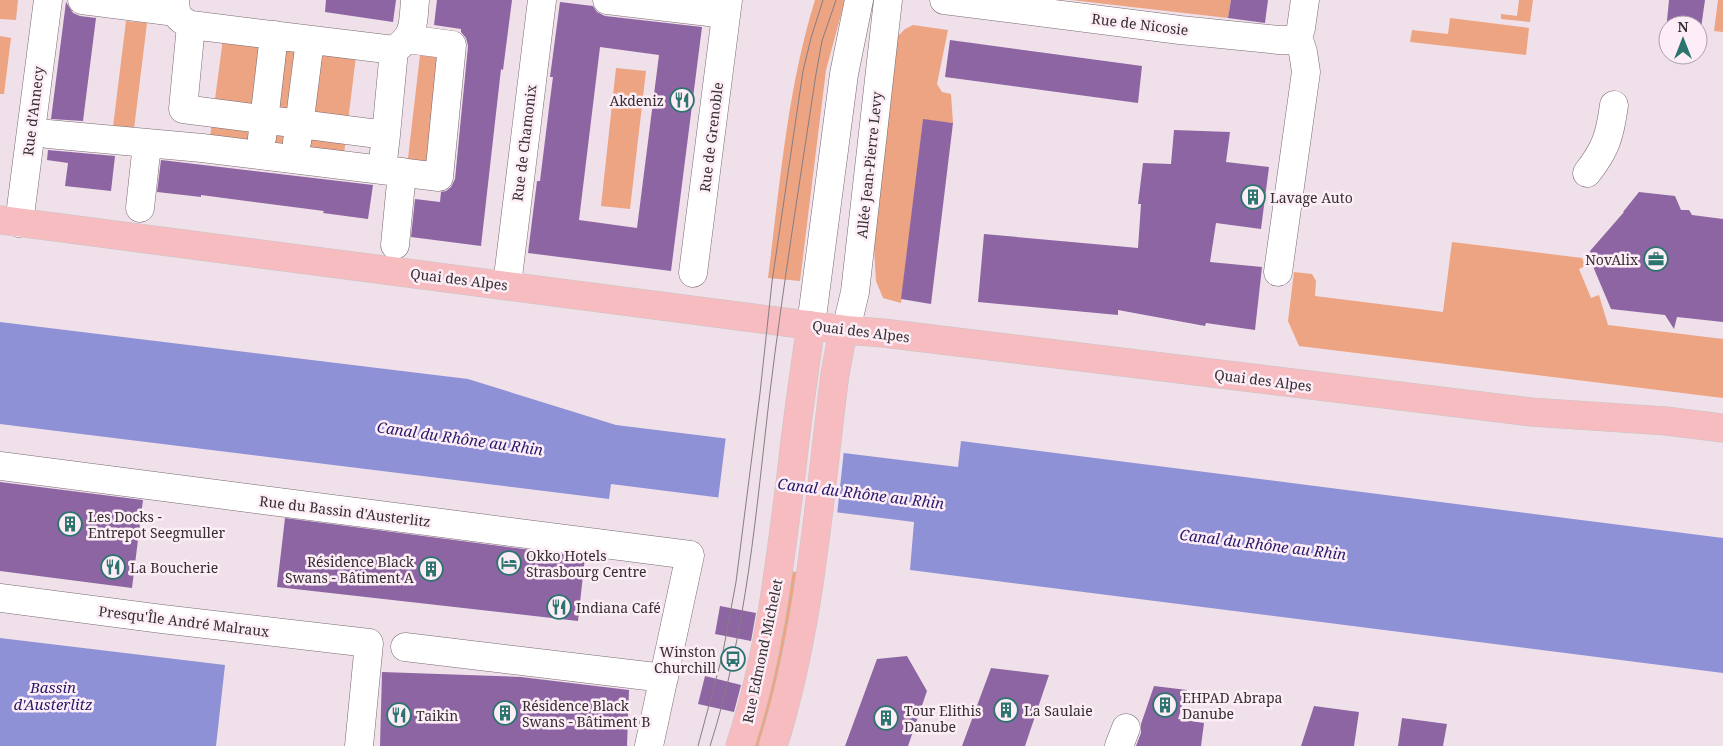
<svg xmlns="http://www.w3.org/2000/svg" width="1723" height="746" font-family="'Noto Serif',serif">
	<rect width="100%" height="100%" fill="#f0e0e9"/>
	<path fill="#eca482" d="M0,0H18L16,20L0,19Z
		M815,0H845L826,70L800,281L768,278C780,185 787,90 815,0Z
		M1071,0H1231L1228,18Z
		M1519,0H1533L1530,22L1501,19V14L1517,16Z
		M1718,0H1723V32L1714,31Z
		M1450,18L1529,28L1526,55L1410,42L1412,30L1448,34Z
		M126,21L147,23L133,137L112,135Z
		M913,25L948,30L937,84L942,92L951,94L953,123L923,120L901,303L883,298L876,281L874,247L896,38L905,29Z
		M224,31L357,48L343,162L209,145Z
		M0,36L11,38L4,94H0Z
		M420,55L445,58L432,170L407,167Z
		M616,68L646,71L630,209L601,206Z
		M1452,242L1582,258L1585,266L1579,269L1591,298L1599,295L1608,325L1723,339V398L1299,346L1288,321L1294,272L1312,274L1316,281L1315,296L1443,312Z
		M789,571L797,572C790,630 778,690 759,746H751Z"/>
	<path fill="#8f91d7" d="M0,322L468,379L616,425L958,467L961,441L1723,538V673L910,570L914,522L611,484L609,499L0,424Z
		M0,638L225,665L216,746H0Z"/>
	<path fill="#f0e0e9" d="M726,436L844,450L837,515L718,500Z"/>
	<path fill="#8d65a3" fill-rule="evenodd" d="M326,0H396L393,22L325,12Z
		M437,0H512L503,70L501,69L481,246L411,237L415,199L440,202L441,192L446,191L451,187L455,179L468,46L466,38L461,32V29L434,25Z
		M1231,0H1268L1265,23L1228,18Z
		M1669,0H1705L1700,35L1698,34V25H1668V31H1666Z
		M66,2L73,13L80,16L96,18L83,121L51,119Z
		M560,2L593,6L597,12L605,16L702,27L671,271L528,253L537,181H540L550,100L553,77H550ZM600,47L659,55L637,228L579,220Z
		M950,40L1142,66L1138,103L945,77Z
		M923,119L953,123L931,304L901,299Z
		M1174,130L1230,132L1226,162L1269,167L1261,229L1216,223L1210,262L1262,267L1255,330L1206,323L1205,326L1118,310V315L978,302L984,234L1138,248L1141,204H1138L1143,163L1171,164Z
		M48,150L115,156L111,191L65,186L68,163L47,160Z
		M161,160L373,185L368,219L323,213L324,211L201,195V197L157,192Z
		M1639,192L1675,196L1681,210H1689L1692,215L1723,219V322L1677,317L1674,329L1665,315L1611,309L1589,257L1591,254L1590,251L1624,212H1623Z
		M0,482L143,500L132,588L0,571Z
		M285,518L585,557L578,621L277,587Z
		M720,606L756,613L751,641L715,634Z
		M907,656L927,691L908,746H845L877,659Z
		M991,668L1049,675L1025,746H962Z
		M382,672L521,677L629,690L627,746H380Z
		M705,676L741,685L734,712L698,704Z
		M1154,686L1187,690L1178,719L1204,723L1201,746H1136L1141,733V724Z
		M1314,706L1359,712L1354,746H1301Z
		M1402,718L1447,724L1443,746H1398Z"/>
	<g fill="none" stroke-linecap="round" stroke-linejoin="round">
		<g stroke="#776a71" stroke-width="29">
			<path id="minor" d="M82,0L176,12
				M607,0L726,14
				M944,0L1180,30L1279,40H1291L1298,37L1301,28L1305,0
				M191,25L394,50
				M48,134L202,148L382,170L386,135L183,109L191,25C177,19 176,15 175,0
				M386,135L394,50C415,36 413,24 415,0
				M262,138L274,35
				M297,142L310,40
				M382,170L439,177L452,45L407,39
				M1587,173C1606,149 1610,135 1614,105
				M140,208L147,144
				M19,223L48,0
				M395,245L402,172
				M1278,272L1306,72L1303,52L1298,37
				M693,273L728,0
				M507,285L542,0
				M811,325L844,74L859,0
				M846,330L855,292L888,0
				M0,466L690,555L649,746
				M0,598L162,619L369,643L359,746
				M405,647L664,678
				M1119,746L1126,728"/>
		</g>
		<g stroke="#c6c5c6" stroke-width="29">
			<path id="major" d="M0,220L846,330L883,333L1531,412L1666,421L1723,428
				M740,746C770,656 780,561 792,467C797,420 804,373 811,325
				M773,746C811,626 819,498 835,374L841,342L846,330"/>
		</g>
		<use href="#minor" stroke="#fff" stroke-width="28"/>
		<use href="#major" stroke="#f6bcc0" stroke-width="28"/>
		<path stroke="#877d83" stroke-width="1" d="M698,746L722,657L736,582L760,393L772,282L803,71L811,38L823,0
			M710,746C747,631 756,511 770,392C783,286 800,180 816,74L822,41L836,0"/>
	</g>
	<defs>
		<g id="restaurant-ring" transform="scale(1.25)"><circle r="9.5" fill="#fdedf6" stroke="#2c756f" stroke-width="1.5"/><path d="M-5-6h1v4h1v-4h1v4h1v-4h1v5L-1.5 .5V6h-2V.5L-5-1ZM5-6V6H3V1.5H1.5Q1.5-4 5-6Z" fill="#2c756f"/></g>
		<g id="building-ring" transform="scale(1.25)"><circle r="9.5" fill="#fdedf6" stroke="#2c756f" stroke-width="1.5"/><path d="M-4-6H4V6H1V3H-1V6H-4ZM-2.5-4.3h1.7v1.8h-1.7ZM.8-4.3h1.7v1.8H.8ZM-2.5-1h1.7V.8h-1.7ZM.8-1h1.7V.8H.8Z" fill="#2c756f"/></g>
		<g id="office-ring" transform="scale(1.25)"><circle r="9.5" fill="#fdedf6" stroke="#2c756f" stroke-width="1.5"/><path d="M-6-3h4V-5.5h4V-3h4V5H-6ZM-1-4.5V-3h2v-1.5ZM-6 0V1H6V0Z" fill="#2c756f"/></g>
		<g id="hotel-ring" transform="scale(1.25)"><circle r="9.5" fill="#fdedf6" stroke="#2c756f" stroke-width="1.5"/><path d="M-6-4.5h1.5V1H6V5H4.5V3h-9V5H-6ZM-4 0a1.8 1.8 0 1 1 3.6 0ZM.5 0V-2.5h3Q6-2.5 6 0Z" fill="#2c756f"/></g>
		<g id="bus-ring" transform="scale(1.25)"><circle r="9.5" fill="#fdedf6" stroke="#2c756f" stroke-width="1.5"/><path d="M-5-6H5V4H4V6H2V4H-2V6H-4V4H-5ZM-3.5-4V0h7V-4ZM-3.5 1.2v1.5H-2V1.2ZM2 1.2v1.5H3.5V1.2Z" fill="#2c756f"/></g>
	</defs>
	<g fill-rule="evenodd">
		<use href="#restaurant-ring" x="682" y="100"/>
		<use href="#building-ring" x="1253" y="197"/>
		<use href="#office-ring" x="1656" y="259"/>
		<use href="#building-ring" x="70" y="524"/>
		<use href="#hotel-ring" x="509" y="563"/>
		<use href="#restaurant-ring" x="113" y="567"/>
		<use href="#building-ring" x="431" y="569"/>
		<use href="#restaurant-ring" x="559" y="607"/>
		<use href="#bus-ring" x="733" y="659"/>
		<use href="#building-ring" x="1165" y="705"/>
		<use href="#building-ring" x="1006" y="710"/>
		<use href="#building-ring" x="505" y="713"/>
		<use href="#restaurant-ring" x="399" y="715"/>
		<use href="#building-ring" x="886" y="718"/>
	</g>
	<g text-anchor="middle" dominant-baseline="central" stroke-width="5" stroke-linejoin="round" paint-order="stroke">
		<g font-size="14" fill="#352f32" stroke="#fdedf6">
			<text transform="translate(1140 24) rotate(7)">Rue de Nicosie</text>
			<text transform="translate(33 111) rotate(-83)">Rue d'Annecy</text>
			<text transform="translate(711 137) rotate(-83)">Rue de Grenoble</text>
			<text transform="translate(524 143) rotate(-83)">Rue de Chamonix</text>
			<text transform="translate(869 165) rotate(-84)">Allée Jean-Pierre Levy</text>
			<text transform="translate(459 279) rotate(7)">Quai des Alpes</text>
			<text transform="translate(861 331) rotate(7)">Quai des Alpes</text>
			<text transform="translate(1263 380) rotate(7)">Quai des Alpes</text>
			<text transform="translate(345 511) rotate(7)">Rue du Bassin d'Austerlitz</text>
			<text transform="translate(184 621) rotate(7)">Presqu'Île André Malraux</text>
			<text transform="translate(762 651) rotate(-78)">Rue Edmond Michelet</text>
		</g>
		<g font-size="14" fill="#352f32" stroke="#fdedf6" text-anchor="start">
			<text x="664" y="100" text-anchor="end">Akdeniz</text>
			<text x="1270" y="197">Lavage Auto</text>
			<text x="1638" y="259" text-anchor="end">NovAlix</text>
			<text x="88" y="516">Les Docks -<tspan x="88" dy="16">Entrepot Seegmuller</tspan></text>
			<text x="526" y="555">Okko Hotels<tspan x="526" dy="16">Strasbourg Centre</tspan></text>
			<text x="414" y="561" text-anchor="end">Résidence Black<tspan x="414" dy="16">Swans - Bâtiment A</tspan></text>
			<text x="130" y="567">La Boucherie</text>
			<text x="576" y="607">Indiana Café</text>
			<text x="716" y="651" text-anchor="end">Winston<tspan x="716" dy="16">Churchill</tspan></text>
			<text x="1182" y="697">EHPAD Abrapa<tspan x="1182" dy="16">Danube</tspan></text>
			<text x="522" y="705">Résidence Black<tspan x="522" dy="16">Swans - Bâtiment B</tspan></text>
			<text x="904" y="710">Tour Elithis<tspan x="904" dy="16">Danube</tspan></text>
			<text x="1024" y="710">La Saulaie</text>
			<text x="416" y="715">Taikin</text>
		</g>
		<g font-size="15" font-style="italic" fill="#26196a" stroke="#fdedf6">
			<text transform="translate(460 438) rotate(8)">Canal du Rhône au Rhin</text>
			<text transform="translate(861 493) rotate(7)">Canal du Rhône au Rhin</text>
			<text transform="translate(1263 544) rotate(7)">Canal du Rhône au Rhin</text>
			<text x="53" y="687">Bassin<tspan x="53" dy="17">d'Austerlitz</tspan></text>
		</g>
	</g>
	<g transform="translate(1683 40)"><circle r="24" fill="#fdedf6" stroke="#ada1a8"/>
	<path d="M0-4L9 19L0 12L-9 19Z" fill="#2c756f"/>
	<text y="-8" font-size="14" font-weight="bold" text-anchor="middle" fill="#352f32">N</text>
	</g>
</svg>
